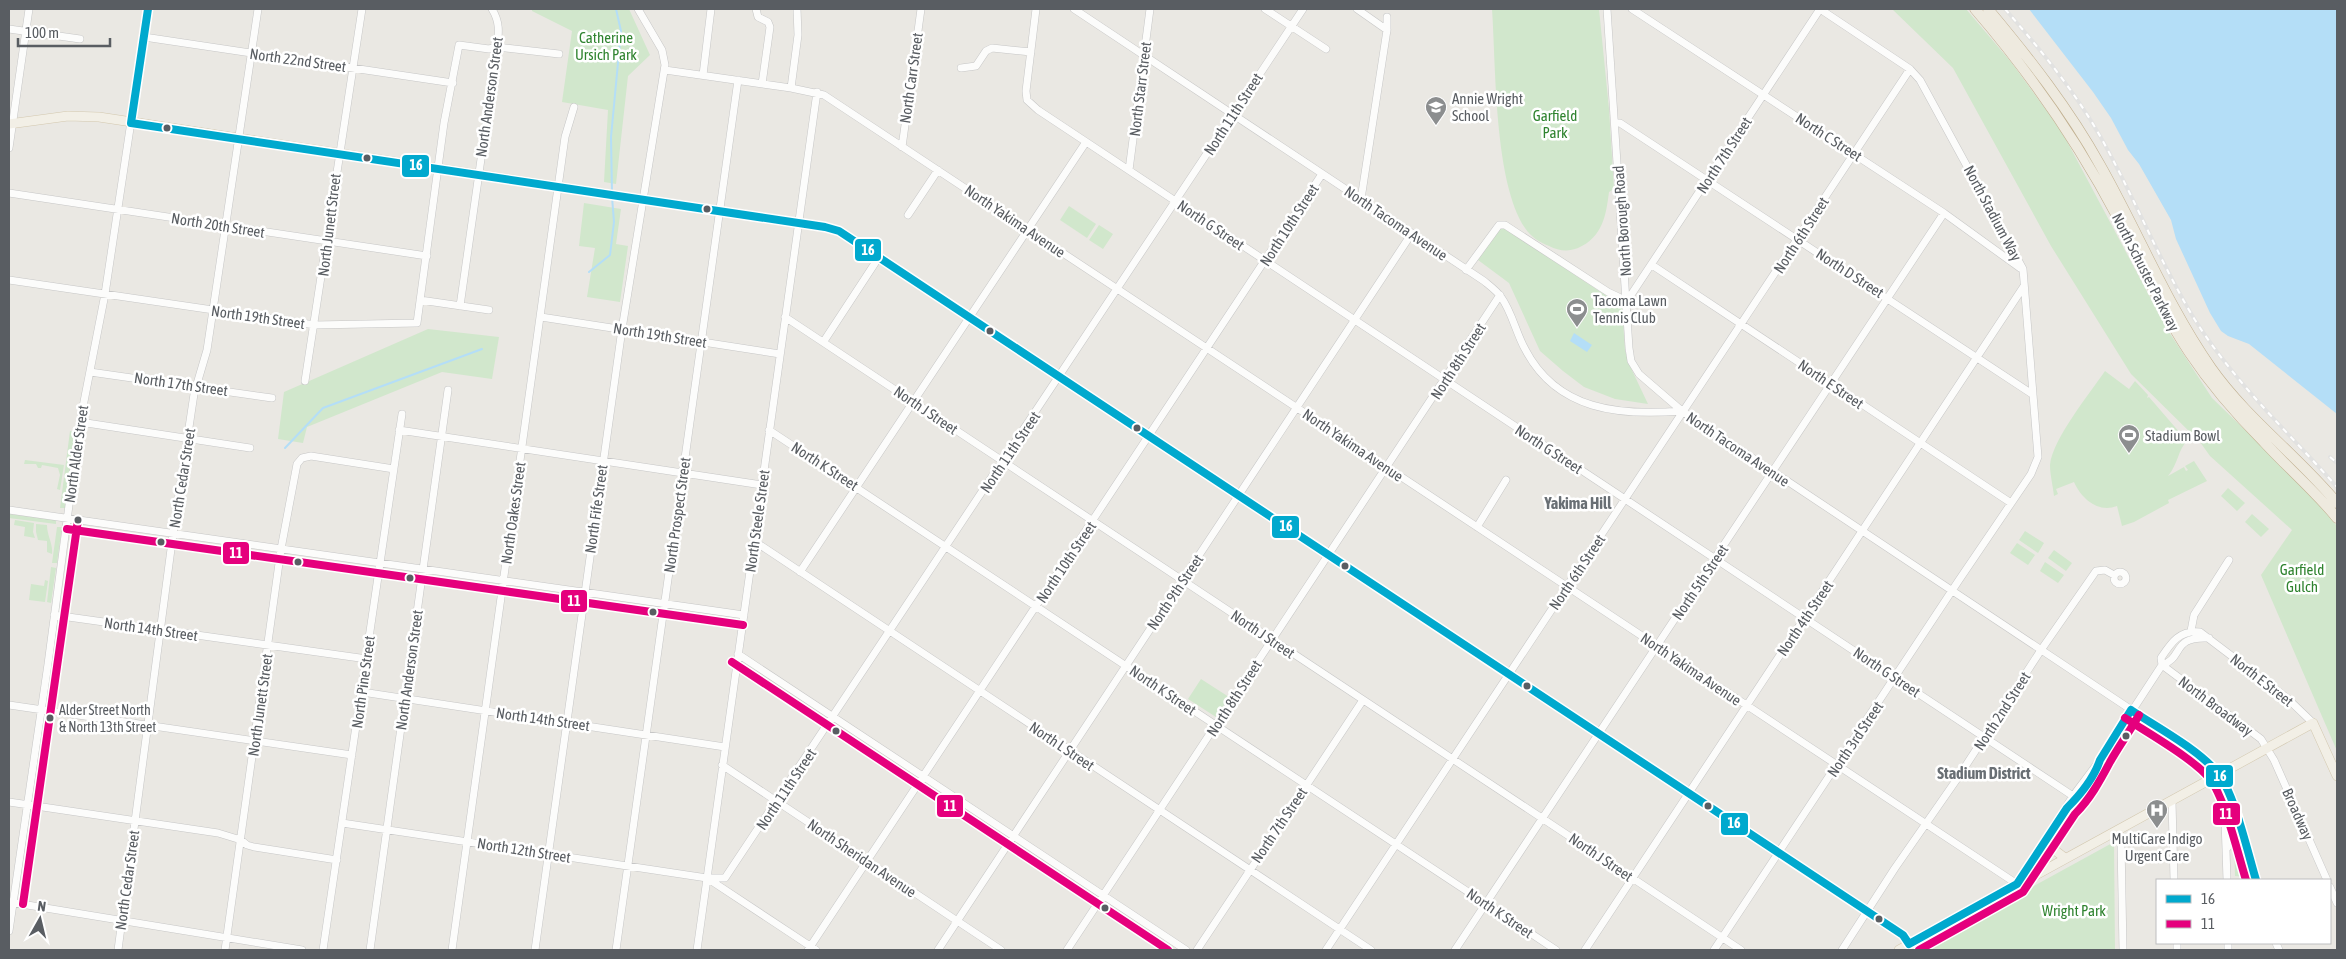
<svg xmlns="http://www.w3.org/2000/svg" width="2346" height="959" font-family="'Asap Condensed',sans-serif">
	<rect width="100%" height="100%" fill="#eae8e3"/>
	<path fill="#d1e7cc" d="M532,9H629L650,55L628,76L616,184L604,182L608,110L562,102L572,31L532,11Z
		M1492,9H1599L1609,109L1614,189L1609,192C1606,215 1603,237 1578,248C1568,252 1559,251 1549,246C1539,242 1531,237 1525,228C1494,182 1496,66 1492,9Z
		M1892,9H1966L2011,62L2062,132L2167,329L2212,398L2303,486L2337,526V751L2261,575L2292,530L2210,456L2200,442L2131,374L2051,246L1953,68Z
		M584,203L621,209L616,244L628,246L620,302L587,297L595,248L579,246Z
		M1069,206L1096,224L1087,238L1060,220Z
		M1099,225L1113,234L1103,249L1089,240Z
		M1501,226L1622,306L1625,350L1629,364L1648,404L1615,399L1584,387L1563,371L1540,351L1509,283L1478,260Z
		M428,329L499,337L492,379L442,372L307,427L303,443L278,439L284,392Z
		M2105,371L2129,389L2135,381L2148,395L2147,398L2149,397L2187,441C2178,450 2178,464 2168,476L2184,467L2186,471L2188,470L2185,466L2194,461L2207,481L2168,500L2169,503L2134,522L2122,526L2117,506C2099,513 2082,500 2074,482L2056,489L2058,494L2054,496C2053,486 2050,475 2050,465C2052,440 2090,393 2105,371Z
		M70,431L75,432L65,508H60Z
		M25,460L64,465L60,490L57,489L60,475L58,468L42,465L41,468H38L36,464H24Z
		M2228,488L2245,503L2237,511L2221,496Z
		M9,514L56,520V524L9,518Z
		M2252,514L2269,529L2261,537L2245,522Z
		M15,520L34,523L33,532L35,538L24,536L25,527L14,525Z
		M36,524L47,525C47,536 53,543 52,554L47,552V541L38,540L36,532Z
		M57,527H62L57,563H52Z
		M2025,531L2044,543L2038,553L2019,540Z
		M2017,543L2035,555L2028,565L2010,553Z
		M2054,550L2072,563L2066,571L2048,558Z
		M2045,562L2064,575L2058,583L2040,571Z
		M51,567L56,568L51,603L47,602Z
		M45,580L48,581L45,602L29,600L31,584L44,586Z
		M1201,679L1229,697L1216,717L1188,699Z
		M2237,841L2238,842L2248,877L2235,876L2234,842Z
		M2114,842L2115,950H1919V949Z"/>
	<path fill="#b4def7" d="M2029,9H2337V414L2249,344L2228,336L2221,331L2210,313L2176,239L2171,220L2139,164L2128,150L2111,118L2093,92Z
		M1574,333L1592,345L1587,352L1570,341Z"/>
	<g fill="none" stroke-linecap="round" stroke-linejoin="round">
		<path stroke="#b4def7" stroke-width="2" d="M612,193L611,137L621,31L616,9
			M589,272L610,255L614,222L612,197
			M285,448L323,408L482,349"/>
		<g stroke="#c6c6c6" stroke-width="8">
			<path id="minor" d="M756,9L758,17L768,22L770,27L762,84
				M1036,9L1026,91L1027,100L1038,110L2073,796
				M1074,9L1484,281C1490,286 1497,291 1501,297C1512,312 1516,333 1525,349C1557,411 1620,416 1682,411
				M1265,9L1326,49
				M1357,9L1387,30
				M1607,9L1629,348L1631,361L1639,374L1682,411L2130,709L2212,766C2236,793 2246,846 2256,880
				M1632,9L1944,213L2020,268
				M9,29L80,39
				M144,37L453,83
				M961,68L976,66L986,51L992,48L1031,52
				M665,70L791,88L824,95L2017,884L2073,796L2100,760L2162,665C2184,658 2171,636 2209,638
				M703,75L711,9
				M791,88L798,35L797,9
				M1615,123H1620L2032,394
				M902,147L921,9
				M9,148L29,9
				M1129,170L1150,9
				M9,193L427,256
				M1361,199L1387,30V17
				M908,215L938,170
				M1652,265L2011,503
				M1466,270L1499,225H1505L1608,292L1627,301L1820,9
				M9,280L315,325L417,323L444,123L459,45L489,49L497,47L559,54
				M420,300L489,310
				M460,306L497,47C499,32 500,22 492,9
				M541,317L780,354
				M785,317L1741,950
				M824,341L879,257
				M90,372L272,398
				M305,381L362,9
				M80,422L250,448
				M399,430L762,485
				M769,430L1556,950
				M9,510L744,615
				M1477,527L1506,480
				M754,541L1371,950
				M2114 578a6 6 0 1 1 12 0a6 6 0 1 1-12 0Z
				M800,572L1086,142
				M54,615L367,659
				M2191,631L2194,615L2229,560
				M738,654L1186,950
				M2162,665L2261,739L2274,760L2327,880
				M2162,665L2161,658C2171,643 2179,630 2200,632L2287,698L2313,723
				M362,692L725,747
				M9,705L352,755
				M722,765L1001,950
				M2224,789L2227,880
				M2172,801L2174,880
				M9,802L218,833L241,840L247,845L254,847L337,860
				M2070,804L2097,769L2100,760
				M342,823L707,878H725L1303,9
				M2117,831L2121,842L2123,950
				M2228,847L2238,822
				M707,878L816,950
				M2330,887L2337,903
				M9,902L302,950
				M9,931L48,664L80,422L105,294L148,9
				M2177,943V950
				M2228,943V950
				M2276,943L2279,950
				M118,950L173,534L194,394L207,350L258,9
				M225,950L281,549L297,464L302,458L311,456L394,469
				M323,950L402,414
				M370,950L448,390
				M452,950L565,137L574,107
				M535,950L622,329L665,65L662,50L638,9
				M616,950L738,80
				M697,950L817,92
				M808,950L1322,174
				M938,950L1412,233
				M1067,950L1500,295
				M1197,950L1363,700
				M1326,950L1910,69
				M1455,950L1944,213
				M1585,950L2024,286
				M1714,950L1959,580L2031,474L2038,457L2023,269L1920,80L1910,69L1820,9
				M1842,950L1895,868L1957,779L2041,650L2096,571L2105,570L2114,575"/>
		</g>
		<g stroke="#d3c8af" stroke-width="10">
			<path id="major" d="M9,124L68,116L99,117L825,227L839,231L1903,935L1912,950
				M2045,843L2065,858
				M1899,950L2313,723L2337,776"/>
		</g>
		<g stroke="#c1b090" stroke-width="11">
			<path id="highway" d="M1975,9C2031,74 2078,142 2118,218C2142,263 2161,310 2189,352C2211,385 2236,414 2264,442C2288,468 2315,491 2337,518
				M1988,9C2029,58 2069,109 2100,165C2138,232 2167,305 2211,368C2247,419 2298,456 2337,503"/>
		</g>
		<use href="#minor" stroke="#fcfcfb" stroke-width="7"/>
		<use href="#major" stroke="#f2efe6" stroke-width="9"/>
		<use href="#highway" stroke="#eeeadf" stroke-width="10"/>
		<g stroke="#e2e2e1" stroke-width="4">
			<path id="rail" d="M2005,9C2039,48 2074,90 2100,136C2134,196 2159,261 2195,320C2235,383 2288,432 2337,487
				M2330,457L2337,463"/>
		</g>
		<use href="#rail" stroke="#fff" stroke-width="2" stroke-dasharray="5.5" stroke-linecap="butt"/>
		<g stroke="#fff" stroke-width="11">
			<path id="bus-1" d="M131,123L825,227L839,231L1903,935L1909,944
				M131,123L148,9
				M2131,710C2158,728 2196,748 2217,772C2234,791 2248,854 2256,880
				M1909,944L2017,884L2067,808C2080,795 2094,778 2100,760L2131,710"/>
		</g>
		<g stroke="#fff" stroke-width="11">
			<path id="bus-2" d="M67,529L743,625
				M732,662L1168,950
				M2125,718C2148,733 2194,759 2210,779C2225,798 2238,855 2246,880
				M23,904L78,520
				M1919,950L2023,892L2075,814C2090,799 2100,781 2110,762C2119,746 2130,731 2139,715"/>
		</g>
		<use href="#bus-1" stroke="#00a9ce" stroke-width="8"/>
		<use href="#bus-2" stroke="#e5007d" stroke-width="8"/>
	</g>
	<defs>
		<g id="school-pin" transform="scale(1.125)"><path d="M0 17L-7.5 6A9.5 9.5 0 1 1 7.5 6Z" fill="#8c8e8f" stroke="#fff"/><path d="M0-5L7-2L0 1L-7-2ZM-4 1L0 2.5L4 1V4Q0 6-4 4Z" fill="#fff"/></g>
		<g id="stadium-pin" transform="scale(1.125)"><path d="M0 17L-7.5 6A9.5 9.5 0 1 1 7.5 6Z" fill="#8c8e8f" stroke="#fff"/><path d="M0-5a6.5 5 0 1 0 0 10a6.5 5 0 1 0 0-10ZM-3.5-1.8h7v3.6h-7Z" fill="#fff"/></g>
		<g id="hospital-pin" transform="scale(1.125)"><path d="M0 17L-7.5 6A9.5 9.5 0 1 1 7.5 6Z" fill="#8c8e8f" stroke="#fff"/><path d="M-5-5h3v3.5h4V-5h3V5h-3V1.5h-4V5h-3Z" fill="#fff"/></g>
	</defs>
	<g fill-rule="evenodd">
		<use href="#school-pin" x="1436" y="107"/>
		<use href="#stadium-pin" x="1577" y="309"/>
		<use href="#stadium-pin" x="2129" y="435"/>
		<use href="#hospital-pin" x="2157" y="810"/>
	</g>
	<g fill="#595d62" stroke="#fff" stroke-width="2">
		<circle cx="167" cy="128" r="4.5"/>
		<circle cx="367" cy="158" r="4.5"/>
		<circle cx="707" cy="209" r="4.5"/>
		<circle cx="990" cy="331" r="4.5"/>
		<circle cx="1137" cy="428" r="4.5"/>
		<circle cx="78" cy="520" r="4.5"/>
		<circle cx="161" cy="542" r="4.5"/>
		<circle cx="298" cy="562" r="4.5"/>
		<circle cx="1345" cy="566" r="4.5"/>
		<circle cx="410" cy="578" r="4.5"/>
		<circle cx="653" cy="612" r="4.5"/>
		<circle cx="1527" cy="686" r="4.5"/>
		<circle cx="50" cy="718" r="4.5"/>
		<circle cx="836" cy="731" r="4.5"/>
		<circle cx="2126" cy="736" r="4.5"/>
		<circle cx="1708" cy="806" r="4.5"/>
		<circle cx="1105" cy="908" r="4.5"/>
		<circle cx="1879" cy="919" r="4.5"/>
	</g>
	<g text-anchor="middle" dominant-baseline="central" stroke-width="5" stroke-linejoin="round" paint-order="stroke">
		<g font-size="14" fill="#595d62" stroke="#fff" text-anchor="start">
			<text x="59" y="710">Alder Street North<tspan x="59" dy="17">&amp; North 13th Street</tspan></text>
		</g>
		<g font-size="15" fill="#2f832f" stroke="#fff">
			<text x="606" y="37">Catherine<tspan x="606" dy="17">Ursich Park</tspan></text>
			<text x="1555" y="115">Garfield<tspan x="1555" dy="17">Park</tspan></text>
			<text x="2302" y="569">Garfield<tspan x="2302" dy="17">Gulch</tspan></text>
			<text x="2074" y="910">Wright Park</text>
		</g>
		<g font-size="15" fill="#595d62" stroke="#fff">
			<text transform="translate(298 60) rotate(8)">North 22nd Street</text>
			<text transform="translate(911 78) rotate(-82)">North Carr Street</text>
			<text transform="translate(1140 89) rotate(-83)">North Starr Street</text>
			<text transform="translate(489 97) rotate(-82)">North Anderson Street</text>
			<text transform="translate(1233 114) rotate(-57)">North 11th Street</text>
			<text transform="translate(1829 137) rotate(33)">North C Street</text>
			<text transform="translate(1724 155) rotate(-57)">North 7th Street</text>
			<text transform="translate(1993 213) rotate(62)">North Stadium Way</text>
			<text transform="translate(1015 221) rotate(34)">North Yakima Avenue</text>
			<text transform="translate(1622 221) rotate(-94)">North Borough Road</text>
			<text transform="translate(1396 223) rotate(34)">North Tacoma Avenue</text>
			<text transform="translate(218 225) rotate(9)">North 20th Street</text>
			<text transform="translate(329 225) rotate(-83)">North Junett Street</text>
			<text transform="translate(1211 225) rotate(34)">North G Street</text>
			<text transform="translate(1289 225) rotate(-57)">North 10th Street</text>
			<text transform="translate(1801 235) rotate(-57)">North 6th Street</text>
			<text transform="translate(2146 272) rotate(63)">North Schuster Parkway</text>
			<text transform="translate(1850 273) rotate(33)">North D Street</text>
			<text transform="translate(258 317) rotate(8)">North 19th Street</text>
			<text transform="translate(660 335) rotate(9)">North 19th Street</text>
			<text transform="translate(1458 361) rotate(-57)">North 8th Street</text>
			<text transform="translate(181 384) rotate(8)">North 17th Street</text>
			<text transform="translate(1831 384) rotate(34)">North E Street</text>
			<text transform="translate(926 410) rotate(34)">North J Street</text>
			<text transform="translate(1353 445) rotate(34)">North Yakima Avenue</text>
			<text transform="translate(1549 449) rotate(33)">North G Street</text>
			<text transform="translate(1738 449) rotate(34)">North Tacoma Avenue</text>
			<text transform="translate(1010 452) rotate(-56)">North 11th Street</text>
			<text transform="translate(76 454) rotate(-82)">North Alder Street</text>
			<text transform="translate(825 466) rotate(33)">North K Street</text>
			<text transform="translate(182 478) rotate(-81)">North Cedar Street</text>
			<text transform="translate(596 509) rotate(-82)">North Fife Street</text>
			<text transform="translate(513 513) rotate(-82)">North Oakes Street</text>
			<text transform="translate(677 515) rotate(-82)">North Prospect Street</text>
			<text transform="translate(757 521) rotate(-82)">North Steele Street</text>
			<text transform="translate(1066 562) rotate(-56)">North 10th Street</text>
			<text transform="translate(1577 572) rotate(-56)">North 6th Street</text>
			<text transform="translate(1700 582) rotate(-56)">North 5th Street</text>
			<text transform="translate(1175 592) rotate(-56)">North 9th Street</text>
			<text transform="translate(1805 618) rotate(-56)">North 4th Street</text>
			<text transform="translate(151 629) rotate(8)">North 14th Street</text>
			<text transform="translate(1263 634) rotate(34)">North J Street</text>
			<text transform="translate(1691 669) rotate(34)">North Yakima Avenue</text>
			<text transform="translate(409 670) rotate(-82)">North Anderson Street</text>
			<text transform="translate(1887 672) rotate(34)">North G Street</text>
			<text transform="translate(2262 680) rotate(38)">North E Street</text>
			<text transform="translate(363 682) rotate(-82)">North Pine Street</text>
			<text transform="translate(1163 690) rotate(34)">North K Street</text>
			<text transform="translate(1234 698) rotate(-57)">North 8th Street</text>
			<text transform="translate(260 705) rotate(-82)">North Junett Street</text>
			<text transform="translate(2216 706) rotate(37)">North Broadway</text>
			<text transform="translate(2002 711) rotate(-57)">North 2nd Street</text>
			<text transform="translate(543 719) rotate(8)">North 14th Street</text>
			<text transform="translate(1855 739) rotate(-56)">North 3rd Street</text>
			<text transform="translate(1062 746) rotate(34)">North L Street</text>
			<text transform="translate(786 789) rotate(-56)">North 11th Street</text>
			<text transform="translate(2298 814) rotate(66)">Broadway</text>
			<text transform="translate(1279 825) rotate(-56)">North 7th Street</text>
			<text transform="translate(524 850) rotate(9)">North 12th Street</text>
			<text transform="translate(1601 857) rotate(34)">North J Street</text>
			<text transform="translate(862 858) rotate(34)">North Sheridan Avenue</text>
			<text transform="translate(127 880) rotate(-82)">North Cedar Street</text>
			<text transform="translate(1500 913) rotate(34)">North K Street</text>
		</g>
		<g font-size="15" fill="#595d62" stroke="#fff" text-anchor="start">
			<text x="1452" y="98">Annie Wright<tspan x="1452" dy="17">School</tspan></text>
			<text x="1593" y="300">Tacoma Lawn<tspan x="1593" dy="17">Tennis Club</tspan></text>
			<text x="2145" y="435">Stadium Bowl</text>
			<text x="2157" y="838" text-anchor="middle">MultiCare Indigo<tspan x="2157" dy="17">Urgent Care</tspan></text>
		</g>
		<g font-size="16" font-weight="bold" fill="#696f74" stroke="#fff">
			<text x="1578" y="503">Yakima Hill</text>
			<text x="1984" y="773">Stadium District</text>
		</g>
	</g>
	<g stroke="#fff" stroke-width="2">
		<rect x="401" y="154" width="29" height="24" rx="5" fill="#00a9ce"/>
		<rect x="854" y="238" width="28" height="24" rx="5" fill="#00a9ce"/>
		<rect x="1271" y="515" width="29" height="24" rx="5" fill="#00a9ce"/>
		<rect x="222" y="541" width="28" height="24" rx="5" fill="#e5007d"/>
		<rect x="560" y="589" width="28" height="24" rx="5" fill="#e5007d"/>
		<rect x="2205" y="764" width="29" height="24" rx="5" fill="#00a9ce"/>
		<rect x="936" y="794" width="28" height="24" rx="5" fill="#e5007d"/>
		<rect x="2212" y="802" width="29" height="24" rx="5" fill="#e5007d"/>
		<rect x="1720" y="812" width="29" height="24" rx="5" fill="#00a9ce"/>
	</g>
	<g font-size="14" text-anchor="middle" font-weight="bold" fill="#fff">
		<text x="416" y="170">16</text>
		<text x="868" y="255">16</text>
		<text x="1286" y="531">16</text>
		<text x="236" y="558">11</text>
		<text x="574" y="606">11</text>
		<text x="2220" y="781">16</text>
		<text x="950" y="811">11</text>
		<text x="2226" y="819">11</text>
		<text x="1734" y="828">16</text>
	</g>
	<rect width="2346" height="959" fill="none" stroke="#595d62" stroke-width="20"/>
	<rect x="2156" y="879" width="175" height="65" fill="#ffffff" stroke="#bdbec0"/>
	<rect x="2166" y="895" width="25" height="8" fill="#00a9ce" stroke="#bdbec0"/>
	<text x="2201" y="904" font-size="15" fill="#595d62">16</text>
	<rect x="2166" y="920" width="25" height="8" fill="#e5007d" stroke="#bdbec0"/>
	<text x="2201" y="929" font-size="15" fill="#595d62">11</text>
	<g transform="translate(40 919) rotate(8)" stroke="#ffffff" stroke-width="4" paint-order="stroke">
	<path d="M0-4L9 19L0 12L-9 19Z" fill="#595d62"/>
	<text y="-8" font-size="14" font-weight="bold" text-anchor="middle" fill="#595d62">N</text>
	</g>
	<path d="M18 38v8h92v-8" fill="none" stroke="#595d62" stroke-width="2.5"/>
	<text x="25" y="38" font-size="15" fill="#595d62" stroke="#ffffff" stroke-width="4" paint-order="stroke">100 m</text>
</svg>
